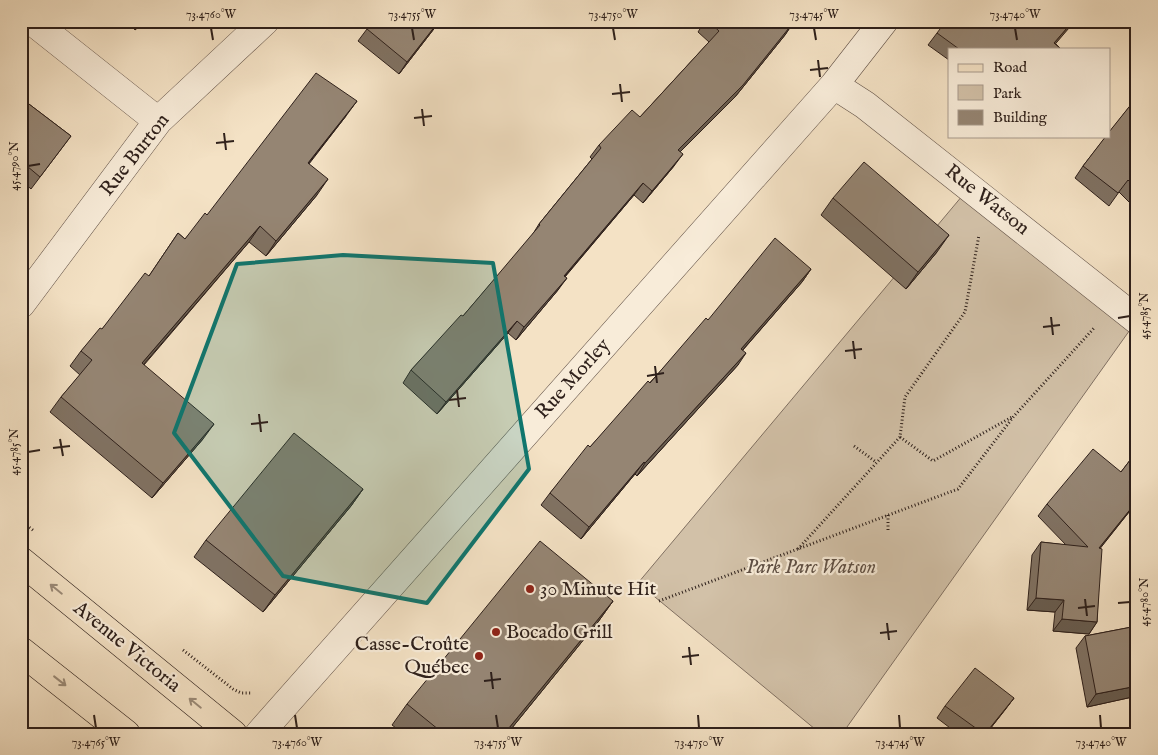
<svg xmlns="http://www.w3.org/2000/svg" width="1158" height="755" font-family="'IM FELL English',serif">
	<rect width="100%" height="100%" fill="#f4e2c5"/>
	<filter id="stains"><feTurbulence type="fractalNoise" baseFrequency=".004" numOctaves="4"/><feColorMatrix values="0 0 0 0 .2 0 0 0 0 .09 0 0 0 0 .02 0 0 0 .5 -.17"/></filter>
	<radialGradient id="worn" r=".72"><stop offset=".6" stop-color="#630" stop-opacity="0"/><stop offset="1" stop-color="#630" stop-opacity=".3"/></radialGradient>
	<path fill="#d2c1a8" stroke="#807062" d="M973,183L1137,320L842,734H821L638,583Z"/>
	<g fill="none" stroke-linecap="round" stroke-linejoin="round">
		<g stroke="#605046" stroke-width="29">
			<path id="minor" d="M32,21L158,121
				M834,85L865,105L1137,320
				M21,304L158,121L265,21
				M259,734L834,85L884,21"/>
		</g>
		<g stroke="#2e201b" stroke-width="29">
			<path id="major" d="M21,561L233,734
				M21,651L126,734"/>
		</g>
		<path stroke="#2e201b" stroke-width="3" stroke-dasharray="1 2.5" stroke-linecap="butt" d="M900,437L933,461L1012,417
			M854,446L876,462
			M21,521L34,531
			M888,530V515
			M798,549L900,437L905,397L965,312L979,235
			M659,601L958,489L1014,416L1095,327
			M183,650L233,689L241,693H252"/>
		<use href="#minor" stroke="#f8ecd9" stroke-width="28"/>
		<use href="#major" stroke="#f4e2c5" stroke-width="28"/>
	</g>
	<path fill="#807263" stroke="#2e201b" d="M128,21H145L135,30Z
		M373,21H440L399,74L358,41Z
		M705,21H791L793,23L785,35L735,97L680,151L674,166L643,203L634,195L565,277L558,290L516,340L508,333L437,414L403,383L411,370L463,316L531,237L539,224L592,159L590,157L599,145L640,117L709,42L698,32Z
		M937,33L1056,44L1061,49H949V60L928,45Z
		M1137,97V205L1135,208L1119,192L1109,206L1075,178L1083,166Z
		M21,98L71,136L31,189L21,180Z
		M346,116L309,164L317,195L266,256L249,242L144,365L203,439L152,498L50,412L61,397L80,375L70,366L81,351L102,329L149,276L178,233L185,239L207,215Z
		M833,198L937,252L906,289L821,215Z
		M811,269L802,282L743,350L738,365L637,476L635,474L581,539L541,505L550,493L590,447L708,320Z
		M1137,451V502L1100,548L1097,622L1089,634L1053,631L1055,612L1027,610L1032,555L1041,542L1066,545L1038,516L1047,504L1121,472Z
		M363,489L351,506L263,612L194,557L206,540Z
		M613,601L598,622L507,734H404L392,725L407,704Z
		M1137,626V696L1087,707L1076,648L1085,636Z
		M1014,698L986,734H958L937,718L945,706Z"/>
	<path fill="#685d50" stroke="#2e201b" d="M141,21H145L135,30Z
		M439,21H440L399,74L407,62Z
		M1073,21H1075L1051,49L1054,43Z
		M793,23L785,35L735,97L670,162L678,150Z
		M357,101L346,116L297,178L308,163Z
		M683,154L674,166L643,203L652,191Z
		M328,179L317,195L266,256L276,241Z
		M643,183L634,195L555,288L564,276Z
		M260,226L249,242L131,379L142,363Z
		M949,235L937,252L906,289L918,272Z
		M811,269L802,282L733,361L741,349Z
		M567,278L558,290L516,340L524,327Z
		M517,321L508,333L437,414L446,402Z
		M746,353L738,365L637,476L645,463Z
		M214,424L203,439L152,498L163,483Z
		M644,462L635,474L581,539L589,527Z
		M363,489L351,506L263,612L275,595Z
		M1137,501V502L1091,560L1099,548Z
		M1036,598L1064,600L1055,612L1027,610Z
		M613,601L598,622L507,734H504Z
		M1062,619L1097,622L1089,634L1053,631Z
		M1137,686V696L1087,707L1096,694Z
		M1014,698L1005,710L986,734H985Z"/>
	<path fill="#958573" stroke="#2e201b" d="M373,21H439L407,62L367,29Z
		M708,21H791L793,23L743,85L678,150L683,154L652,191L643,183L564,276L567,278L524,327L517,321L446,402L411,370L461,315L463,316L540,225L539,224L601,148L599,145L632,110L640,117L719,31Z
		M946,21H1073L1054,43L1061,49H959L937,33Z
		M316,73L357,101L308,163L328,179L276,241L260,226L142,363L214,424L163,483L61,397L92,360L81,351L100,328L102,329L145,273L149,276L178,233L185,239L205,213L207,215Z
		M1137,97V189L1128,180L1118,193L1083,166L1106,136H1109V132Z
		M21,98L71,136L40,177L21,161Z
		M864,162L949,235L918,272L833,198Z
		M775,238L811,269L741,349L746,353L645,463L644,462L589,527L550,493L588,445L590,447L648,381L650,383L706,318L708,320Z
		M294,433L363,489L275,595L206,540Z
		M1093,449L1121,472L1137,451V501L1099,548L1102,549L1097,622L1062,619L1064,600L1036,598L1041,542L1088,547L1047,504Z
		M540,541L613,601L504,734H444L407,704Z
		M1137,626V686L1096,694L1085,636Z
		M975,668L1014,698L985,734H984L945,706Z"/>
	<defs><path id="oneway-shaft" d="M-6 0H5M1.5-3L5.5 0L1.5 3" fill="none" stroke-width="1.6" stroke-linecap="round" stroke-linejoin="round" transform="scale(1.25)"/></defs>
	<g stroke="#9b8b78">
		<use href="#oneway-shaft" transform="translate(56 589) rotate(-141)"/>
		<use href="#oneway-shaft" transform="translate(60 681) rotate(38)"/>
		<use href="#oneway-shaft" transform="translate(195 703) rotate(-141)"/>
	</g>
	<path fill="#0f766e" fill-opacity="0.2" stroke="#0f766e" stroke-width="4" stroke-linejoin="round" d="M343,255L493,263L529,469L427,603L283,576L174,433L237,264Z"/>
	<path fill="none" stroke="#2e201b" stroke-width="2" d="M211,28L213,40M412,28L414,40M613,28L615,40M814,28L816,40M1015,28L1017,40M818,60L820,77M810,70L828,68M620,84L622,102M612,94L630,92M422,109L424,126M414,118L432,116M224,133L226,150M216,143L234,141M28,166L40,164M1051,317L1053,335M1118,318L1130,316M1043,327L1060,325M853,341L855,359M845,351L862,349M655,366L657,383M647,376L664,373M457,390L459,407M449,400L466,398M259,414L261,432M251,424L268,422M60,439L63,456M53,448L70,446M28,452L40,450M1085,599L1087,616M1118,603L1130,602M1078,608L1095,606M887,623L889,640M880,633L897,631M689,647L691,665M682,657L699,655M491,672L493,689M484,681L501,679M94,715L96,728M295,715L297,728M496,715L498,728M698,715L699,728M899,715L900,728M1100,715L1101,728"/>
	<g fill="#8f2418" stroke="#f8ecd9" stroke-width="2">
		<circle cx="530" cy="589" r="5"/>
		<circle cx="496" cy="632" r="5"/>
		<circle cx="479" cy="656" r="5"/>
	</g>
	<g text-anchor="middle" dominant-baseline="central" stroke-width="4.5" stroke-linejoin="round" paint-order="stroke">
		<g font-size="20" fill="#2e201b" stroke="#f8ecd9">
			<text transform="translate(135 155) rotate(-52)">Rue Burton</text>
			<text transform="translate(987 200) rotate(38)">Rue Watson</text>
			<text transform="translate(573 379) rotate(-48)">Rue Morley</text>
			<text transform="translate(127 647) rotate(39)">Avenue Victoria</text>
		</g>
		<g font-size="20" font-style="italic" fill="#5f5045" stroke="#f8ecd9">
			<text x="811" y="567">Park Parc Watson</text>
		</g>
		<g font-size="20" fill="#2e201b" stroke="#f8ecd9" text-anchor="start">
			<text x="540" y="589">30 Minute Hit</text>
			<text x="506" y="632">Bocado Grill</text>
			<text x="469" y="644" text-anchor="end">Casse-Croûte<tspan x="469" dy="23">Québec</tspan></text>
		</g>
	</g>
	<rect width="1158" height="755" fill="none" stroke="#f4e2c5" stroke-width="55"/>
	<rect x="948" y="48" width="162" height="90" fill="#f8ecd9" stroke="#a79a8d"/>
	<rect x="958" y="64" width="25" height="8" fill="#f4e2c5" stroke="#a79a8d"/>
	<text x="993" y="72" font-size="15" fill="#2e201b">Road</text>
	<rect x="958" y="85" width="25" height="15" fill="#d2c1a8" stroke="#a79a8d"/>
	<text x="993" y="98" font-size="15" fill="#2e201b">Park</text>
	<rect x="958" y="110" width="25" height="15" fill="#958573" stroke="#a79a8d"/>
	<text x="993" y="122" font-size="15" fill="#2e201b">Building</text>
	<rect x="28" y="28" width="1102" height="700" fill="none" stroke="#2e201b" stroke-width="2"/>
	<g font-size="12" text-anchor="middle" fill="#2e201b">
		<text x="211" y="18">73.4760°W</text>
		<text x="412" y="18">73.4755°W</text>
		<text x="613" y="18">73.4750°W</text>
		<text x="814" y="18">73.4745°W</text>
		<text x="1015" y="18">73.4740°W</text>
		<text transform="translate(14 166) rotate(-90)" y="4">45.4790°N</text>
		<text transform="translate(1144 316) rotate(-90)" y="4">45.4785°N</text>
		<text transform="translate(14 452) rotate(-90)" y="4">45.4785°N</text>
		<text transform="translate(1144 602) rotate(-90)" y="4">45.4780°N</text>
		<text x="96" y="746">73.4765°W</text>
		<text x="297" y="746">73.4760°W</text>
		<text x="498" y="746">73.4755°W</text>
		<text x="699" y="746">73.4750°W</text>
		<text x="900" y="746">73.4745°W</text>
		<text x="1101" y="746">73.4740°W</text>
	</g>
	<rect width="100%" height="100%" filter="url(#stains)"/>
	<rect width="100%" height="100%" fill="url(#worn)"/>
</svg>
